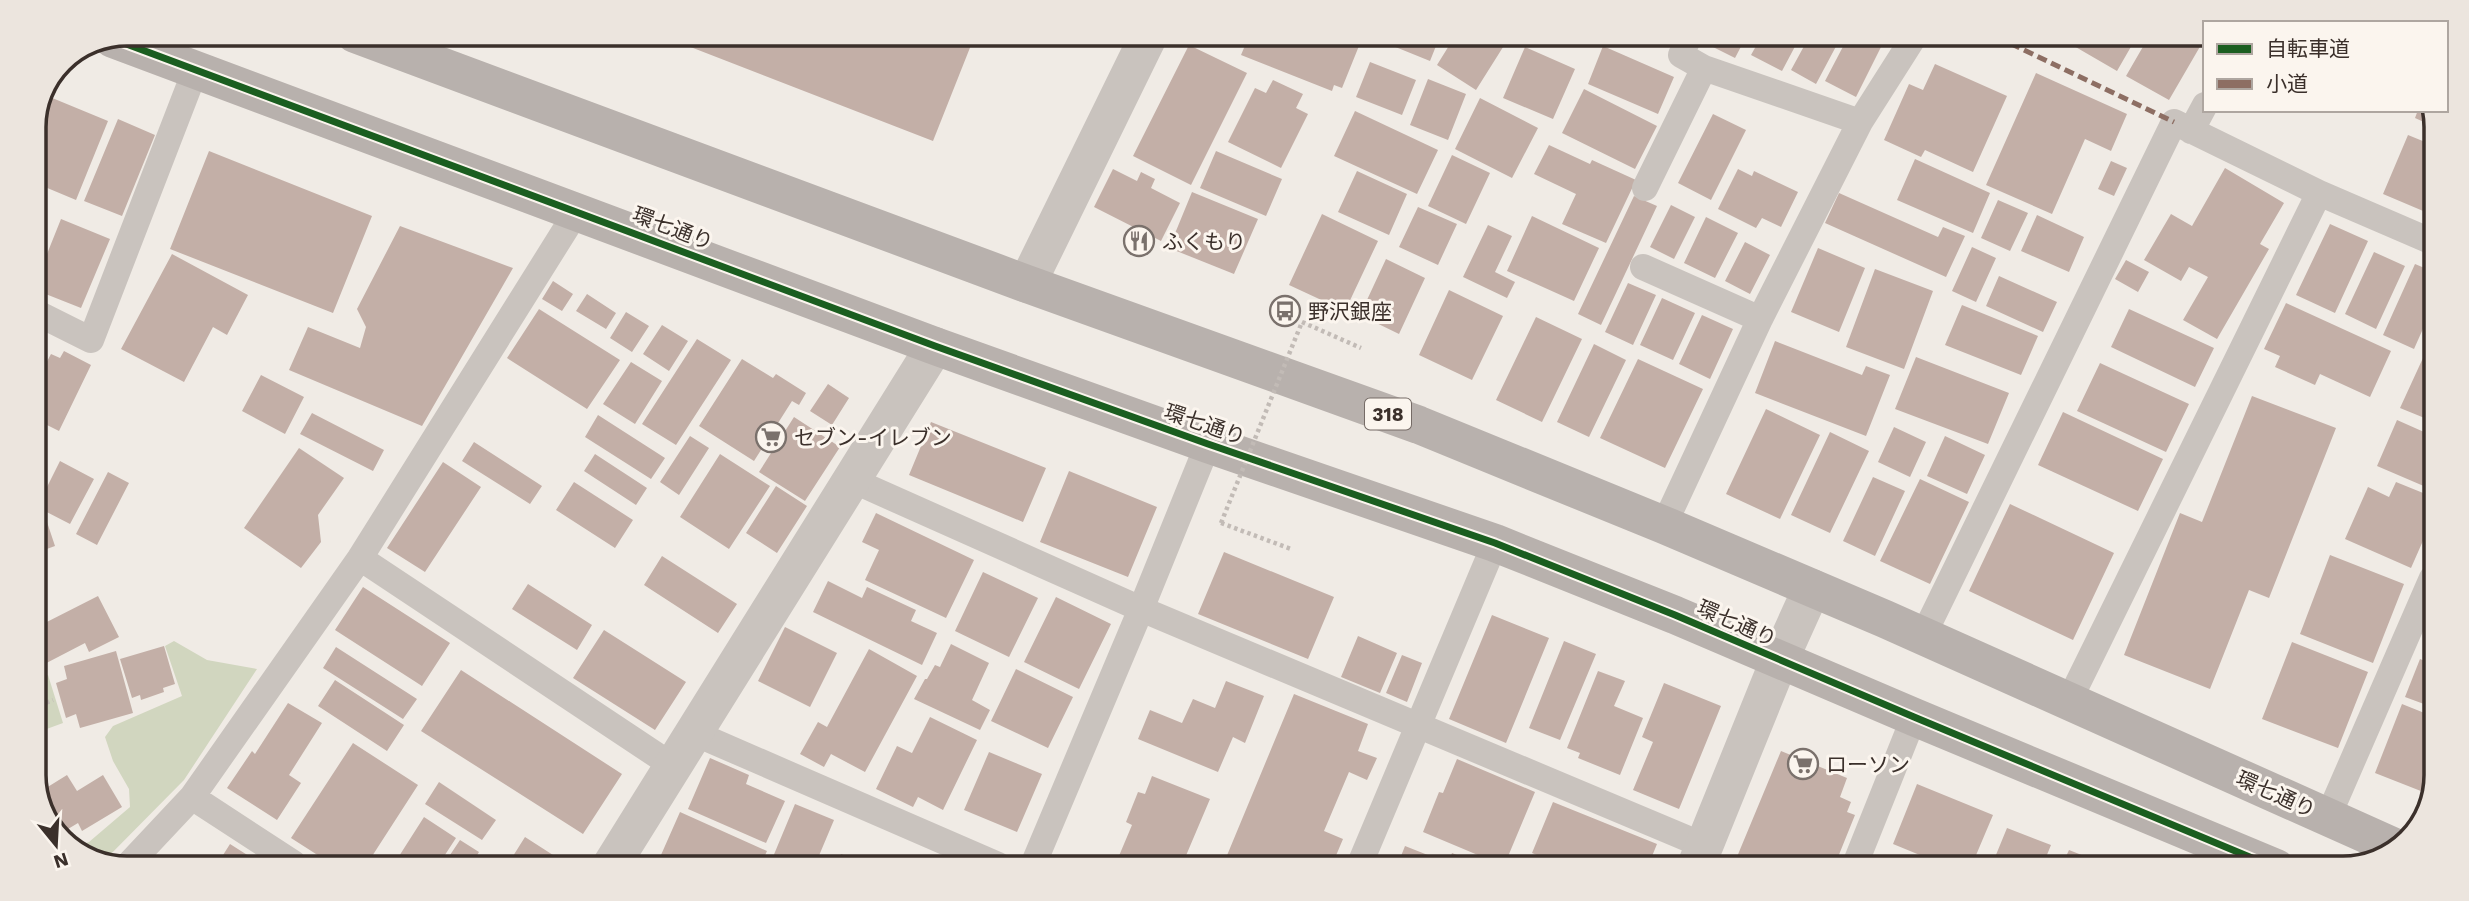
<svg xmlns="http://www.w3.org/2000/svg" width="2469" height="901" font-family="'Work Sans','Noto Sans JP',sans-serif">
	<rect width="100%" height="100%" fill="#f0ebe5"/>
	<path fill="#d1d6bf" d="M174,641L207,660L257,669L184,780L102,863H97L75,847L89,842L130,807L129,789L113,761L105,737L113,726L182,696L165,646Z
		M48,675L63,723L33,734V680Z"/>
	<path fill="#c3afa7" d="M657,34L975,35L933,141Z
		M1249,36H1363L1342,88L1334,85L1332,91L1241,55Z
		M1396,36H1440L1430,61L1393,46Z
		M1455,36H1510L1476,90L1437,65Z
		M1705,37H1746L1735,58L1703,42Z
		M1761,37H1800L1782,71L1751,55Z
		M1809,37H1841L1816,84L1791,70Z
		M1848,37H1862L1881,47L1856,97L1825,81Z
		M2069,37L2136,38L2117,71L2067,42Z
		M2148,38H2205L2169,100L2126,76Z
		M1189,45L1247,73L1191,185L1133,156Z
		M1603,46L1674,77L1658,114L1588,84Z
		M1525,47L1575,69L1553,119L1503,98Z
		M1370,62L1416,80L1402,115L1356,97Z
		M1935,64L2007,96L1973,172L1925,150L1921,157L1884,140L1909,84L1923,90Z
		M2036,73L2127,114L2111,151L2085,139L2052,214L1986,185Z
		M1428,79L1466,94L1448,140L1410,125Z
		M1273,80L1303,94L1296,108L1308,114L1281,168L1228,142L1255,88L1266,93Z
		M1584,89L1657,126L1635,169L1562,133Z
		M45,95L108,121L76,200L33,182V121Z
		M1480,98L1538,128L1512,178L1455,149Z
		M2418,110H2432L2435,127L2415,118Z
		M1355,111L1438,150L1417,194L1334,156Z
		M1713,114L1746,130L1711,200L1678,183Z
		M118,119L155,135L122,216L84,201Z
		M2408,135L2435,146V216L2383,194Z
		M1549,145L1590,164L1592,160L1636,180L1606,243L1562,224L1576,194L1534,174Z
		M209,151L372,216L333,313L170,249Z
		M1216,151L1282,179L1266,216L1200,188Z
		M1452,155L1490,173L1466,224L1428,206Z
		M1915,159L1990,193L1973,233L1897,200Z
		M2111,161L2127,168L2114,196L2098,189Z
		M2225,168L2284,203L2260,244L2269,249L2217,339L2183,320L2208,277L2189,267L2181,281L2144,260L2171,214L2192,226Z
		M1113,169L1137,181L1141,172L1155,179L1151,188L1180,203L1161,241L1094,207Z
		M1738,169L1752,176L1754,171L1798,192L1781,227L1762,218L1756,228L1718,209Z
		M1357,171L1407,194L1389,235L1338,212Z
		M1192,192L1258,219L1234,274L1169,248Z
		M1839,193L1938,237L1943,227L1965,236L1946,277L1825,223Z
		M1634,196L1657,206L1601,325L1578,314Z
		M1998,200L2028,213L2010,251L1981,238Z
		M1671,205L1695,217L1674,259L1650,247Z
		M1418,207L1457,224L1438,265L1399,247Z
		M1322,214L1378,241L1345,311L1289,285Z
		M2037,215L2084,237L2069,272L2021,251Z
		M1532,216L1599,248L1574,301L1507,271Z
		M1706,217L1738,233L1715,278L1684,263Z
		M61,219L110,239L81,308L33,289Z
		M2330,224L2368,241L2335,313L2296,295Z
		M1488,225L1512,236L1495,272L1515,282L1507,298L1463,277Z
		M400,226L513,268L422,426L289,370L308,327L360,348L366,327L357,309Z
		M1745,242L1770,255L1750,294L1725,281Z
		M1972,247L1996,258L1976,302L1952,291Z
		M1818,248L1865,268L1839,332L1791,312Z
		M2374,252L2405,266L2376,329L2345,314Z
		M172,254L248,295L227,335L213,327L184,382L121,349Z
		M1386,259L1425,278L1399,334L1360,315Z
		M2126,260L2149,272L2138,292L2115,279Z
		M2415,264L2434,272V304L2414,349L2383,335Z
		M1875,269L1933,291L1904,369L1846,347Z
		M1999,276L2057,302L2043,332L1986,306Z
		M553,281L573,294L562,311L542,299Z
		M1628,283L1656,295L1633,345L1605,332Z
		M1449,290L1503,316L1472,380L1419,355Z
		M587,294L616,313L606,329L576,311Z
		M1662,298L1695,313L1673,360L1640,345Z
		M2286,303L2391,351L2370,397L2320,374L2315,385L2275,367L2280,356L2264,349Z
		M1962,305L2038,336L2021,375L1945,345Z
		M539,309L620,360L587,409L507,358Z
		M2129,309L2214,348L2195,387L2111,347Z
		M626,312L649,326L632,352L610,338Z
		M1702,315L1733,329L1710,379L1679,364Z
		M1536,317L1582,339L1542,422L1496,400Z
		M662,325L688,341L669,371L643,354Z
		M2434,334V409L2427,419L2400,408Z
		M697,339L731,360L676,445L642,424Z
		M1775,341L1862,375L1866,366L1890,375L1866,436L1755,393Z
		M1594,344L1626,360L1589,437L1557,422Z
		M64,351L91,365L59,431L33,418V364L43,369L51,354L60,358Z
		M1916,357L2009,393L1988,444L1895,409Z
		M742,359L773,378L776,374L806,393L799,405L792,401L754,461L699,426Z
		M1638,359L1703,389L1665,468L1600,438Z
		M631,362L662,381L635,424L603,404Z
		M2100,363L2189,404L2166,452L2077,411Z
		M261,375L304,397L285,434L242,411Z
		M828,384L849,398L832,425L810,411Z
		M2252,396L2336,428L2269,598L2249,590L2210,689L2124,655L2180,513L2202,522Z
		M1766,409L1820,435L1780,519L1726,494Z
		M2063,412L2163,459L2138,511L2038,465Z
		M312,413L384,450L373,471L300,434Z
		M598,415L665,458L651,479L585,437Z
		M794,417L840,447L805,501L759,472Z
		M2397,420L2433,436V490L2377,466Z
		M931,422L1046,468L1023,522L909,475Z
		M1894,427L1926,442L1910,477L1878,462Z
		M1830,432L1869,451L1830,533L1791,515Z
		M690,436L709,448L679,495L660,482Z
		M1945,436L1985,455L1967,494L1927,476Z
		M474,442L542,486L530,504L462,461Z
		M299,448L344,478L318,515L321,542L301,568L244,528Z
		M595,454L647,488L636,505L584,471Z
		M720,454L770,486L729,549L680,517Z
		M60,461L94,479L70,524L37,507Z
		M443,462L481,487L425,572L387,548Z
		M33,467L45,473L33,496Z
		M1069,471L1157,507L1128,577L1040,542Z
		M108,472L129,483L97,545L76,534Z
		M1873,477L1905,491L1875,556L1843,541Z
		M1920,479L1969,502L1930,584L1880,561Z
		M574,482L633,520L615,548L556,510Z
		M2396,482L2433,497V518L2411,568L2345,539L2368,487L2389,497Z
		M776,486L807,506L777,553L746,533Z
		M2010,504L2114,553L2073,640L1969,591Z
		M876,513L974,560L946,618L865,580L879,550L862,542Z
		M46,519L55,546L33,554V523Z
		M1224,552L1334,597L1308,659L1198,614Z
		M2330,555L2404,584L2373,663L2300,634Z
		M662,556L737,604L718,633L644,585Z
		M983,572L1038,598L1009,657L955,631Z
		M828,581L862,598L867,587L916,610L911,621L937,633L922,665L813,612Z
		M528,584L592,625L577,650L512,609Z
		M363,587L450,643L422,686L335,630Z
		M98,596L119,637L89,652L85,643L33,670V629Z
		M1056,597L1111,624L1079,689L1024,662Z
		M1492,615L1549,638L1506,743L1449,719Z
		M785,627L837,653L810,707L758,681Z
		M604,630L686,682L655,730L573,678Z
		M1358,636L1397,653L1380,693L1341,677Z
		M1564,641L1596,654L1560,740L1529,728Z
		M2292,642L2368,672L2338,748L2262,719Z
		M951,644L989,663L972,700L990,710L980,730L914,699L925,679H927L935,665L940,667Z
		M164,646L175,684L163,688L164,692L141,700L140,695L132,698L120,659Z
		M336,647L417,699L403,719L323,668Z
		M869,649L917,676L865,772L831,754L824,767L800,754L818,722L827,727Z
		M116,651L133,713L80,728L76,714L66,718L56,683L67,679L64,666Z
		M1402,655L1422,663L1407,702L1386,693Z
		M2420,659L2432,664V707L2405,697Z
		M1016,669L1073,697L1048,748L991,721Z
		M461,670L622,774L583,834L421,731Z
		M1598,671L1625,681L1614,706L1643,718L1620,775L1578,758L1580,753L1567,748Z
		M335,680L404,725L387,751L318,706Z
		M1226,681L1264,696L1245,743L1233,737L1218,772L1138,739L1150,710L1182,723L1193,699L1215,708Z
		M1664,683L1721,706L1679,809L1633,790L1653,742L1642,737Z
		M1294,694L1368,724L1358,751L1377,758L1367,780L1349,772L1324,831L1343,839L1332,865L1314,857L1310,866L1223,865Z
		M288,703L322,723L289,775L301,783L277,820L227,788L252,751L255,754Z
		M2402,704L2432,716L2431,795L2375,773Z
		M930,717L977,740L943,810L918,797L913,807L876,789L897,746L912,753Z
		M353,743L418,785L367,864L330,863L291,838Z
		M1781,751L1847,778L1840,797L1851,802L1847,812L1855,815L1834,867L1740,866L1734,864Z
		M989,752L1042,774L1017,832L964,810Z
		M710,758L749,775L746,784L785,801L766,843L688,809Z
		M1457,759L1535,792L1504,866L1423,832L1439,792L1443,793Z
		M67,775L77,791L103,775L122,807L82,831L78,823L58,835L53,832L38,793Z
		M1152,776L1210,799L1182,865H1121L1116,863L1132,825L1126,822L1138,792L1145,794Z
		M439,782L496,820L482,840L425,804Z
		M1917,784L1993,815L1971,867H1949L1893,844Z
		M1553,802L1657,844L1648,866H1563L1532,853Z
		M795,804L834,820L818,858L834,865L770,864Z
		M680,812L767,851L761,864H657Z
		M424,817L456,838L439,864H394Z
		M2007,828L2051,845L2042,867H1991Z
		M525,837L567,864H508Z
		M460,840L479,852L472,864H444Z
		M230,844L260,863H218Z
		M1405,846L1448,863L1452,853L1484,866H1412L1399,861Z
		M2069,850L2112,867H2061Z
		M841,854L867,864V865H837Z"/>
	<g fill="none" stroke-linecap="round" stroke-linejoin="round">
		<path stroke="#c2bbb6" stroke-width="4.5" stroke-dasharray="3.5 3.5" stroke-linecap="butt" d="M1302,322L1361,348
			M1221,523L1291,549
			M33,708L53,700"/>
		<path stroke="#c9c3be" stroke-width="26" d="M1689,37L1681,55L1704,68L1860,122
			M2191,131L2205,105
			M1645,188L1704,68
			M1643,267L1760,319
			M33,311L91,340L195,71
			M852,480L1141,609L1705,846
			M1664,525L1760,319L1860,122L1914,37
			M360,558L673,766
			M1923,636L2174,122L2319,193L2435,243
			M2069,701L2319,193
			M694,733L998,865
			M192,797L293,863
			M2328,817L2432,578
			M130,863L192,797L360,558L577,211
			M1033,865L1141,609L1208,444
			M1359,866L1495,543
			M1854,867L1914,717"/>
		<path stroke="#c9c3be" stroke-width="38" d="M1027,284L1149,35
			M612,864L935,346
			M1696,866L1779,661L1812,588"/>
		<path stroke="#b8b1ad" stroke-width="38" d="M355,34L1027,284L1419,425L1664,525L1885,619L2399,849
			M113,39L935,346L1208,444L1495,543L1675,615L1914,717L2276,868"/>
		<path stroke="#c2bbb6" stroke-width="4.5" stroke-dasharray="3.5 3.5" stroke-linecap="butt" d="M1221,523L1302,322"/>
		<path stroke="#8d6e63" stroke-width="5" stroke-dasharray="10 5" stroke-linecap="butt" d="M1997,37L2174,122"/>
		<g stroke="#fbf5ee" stroke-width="11">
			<path id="cycleway" d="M113,39L935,346L1208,444L1495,543L1675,615L1914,717L2276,868"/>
		</g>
		<use href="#cycleway" stroke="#1b5e20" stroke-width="7"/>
	</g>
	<defs>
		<g id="restaurant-ring" transform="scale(1.575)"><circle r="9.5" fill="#fbf5ee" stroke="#7a716c" stroke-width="1.5"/><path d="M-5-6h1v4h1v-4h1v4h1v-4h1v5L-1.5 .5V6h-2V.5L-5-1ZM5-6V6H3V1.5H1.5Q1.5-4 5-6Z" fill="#7a716c"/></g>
		<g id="bus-ring" transform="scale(1.575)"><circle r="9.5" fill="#fbf5ee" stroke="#7a716c" stroke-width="1.5"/><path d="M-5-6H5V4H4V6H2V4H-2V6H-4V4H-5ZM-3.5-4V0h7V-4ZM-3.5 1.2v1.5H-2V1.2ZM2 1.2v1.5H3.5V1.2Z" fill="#7a716c"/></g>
		<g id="supermarket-ring" transform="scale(1.575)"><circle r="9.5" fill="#fbf5ee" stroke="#7a716c" stroke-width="1.5"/><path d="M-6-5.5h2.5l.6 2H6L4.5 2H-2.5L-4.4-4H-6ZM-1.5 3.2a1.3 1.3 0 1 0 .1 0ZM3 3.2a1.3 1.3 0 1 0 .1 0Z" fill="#7a716c"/></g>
	</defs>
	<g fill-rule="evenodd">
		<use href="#restaurant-ring" x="1139" y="241"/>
		<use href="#bus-ring" x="1285" y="311"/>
		<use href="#supermarket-ring" x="771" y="437"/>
		<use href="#supermarket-ring" x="1803" y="764"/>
	</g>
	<g text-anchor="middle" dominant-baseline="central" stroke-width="6" stroke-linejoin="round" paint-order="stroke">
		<rect fill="#fbf5ee" stroke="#756b66" stroke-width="2" x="1365" y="398.5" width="46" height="31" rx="5"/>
		<g font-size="19" font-weight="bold" fill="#3b302b">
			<text x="1388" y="414">318</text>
		</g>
		<g font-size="21" fill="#3b302b" stroke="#fbf5ee">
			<text transform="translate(673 228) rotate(21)">環七通り</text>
			<text transform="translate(1205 424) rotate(19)">環七通り</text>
			<text transform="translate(1737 623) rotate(24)">環七通り</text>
			<text transform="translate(2276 794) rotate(24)">環七通り</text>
		</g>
		<g font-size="21" fill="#3b302b" stroke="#fbf5ee" text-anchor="start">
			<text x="1162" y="241">ふくもり</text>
			<text x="1308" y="311">野沢銀座</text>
			<text x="794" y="437">セブン-イレブン</text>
			<text x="1826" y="764">ローソン</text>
		</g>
	</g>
	<path d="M0 0H2469V901H0ZM127 46H2343A81 81 0 0 1 2424 127V775A81 81 0 0 1 2343 856H127A81 81 0 0 1 46 775V127A81 81 0 0 1 127 46Z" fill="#ece5de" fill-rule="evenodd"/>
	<path fill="none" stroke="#3b302b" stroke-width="3.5" d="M127 46H2343A81 81 0 0 1 2424 127V775A81 81 0 0 1 2343 856H127A81 81 0 0 1 46 775V127A81 81 0 0 1 127 46Z"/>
	<rect x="2203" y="21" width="245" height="91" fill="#fbf5ee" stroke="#aea6a0" stroke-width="2"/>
	<rect x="2217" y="44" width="35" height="10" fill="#1b5e20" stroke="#aea6a0" stroke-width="2"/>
	<text x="2266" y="56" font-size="21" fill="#3b302b">自転車道</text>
	<rect x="2217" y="79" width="35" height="10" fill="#8d6e63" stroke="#aea6a0" stroke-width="2"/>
	<text x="2266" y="91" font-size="21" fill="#3b302b">小道</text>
	<g transform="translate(56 845) rotate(162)" stroke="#fbf5ee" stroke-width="5" paint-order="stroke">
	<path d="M0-5L12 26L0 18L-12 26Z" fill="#3b302b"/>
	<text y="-10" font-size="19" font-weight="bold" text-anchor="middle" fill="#3b302b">N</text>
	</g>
</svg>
